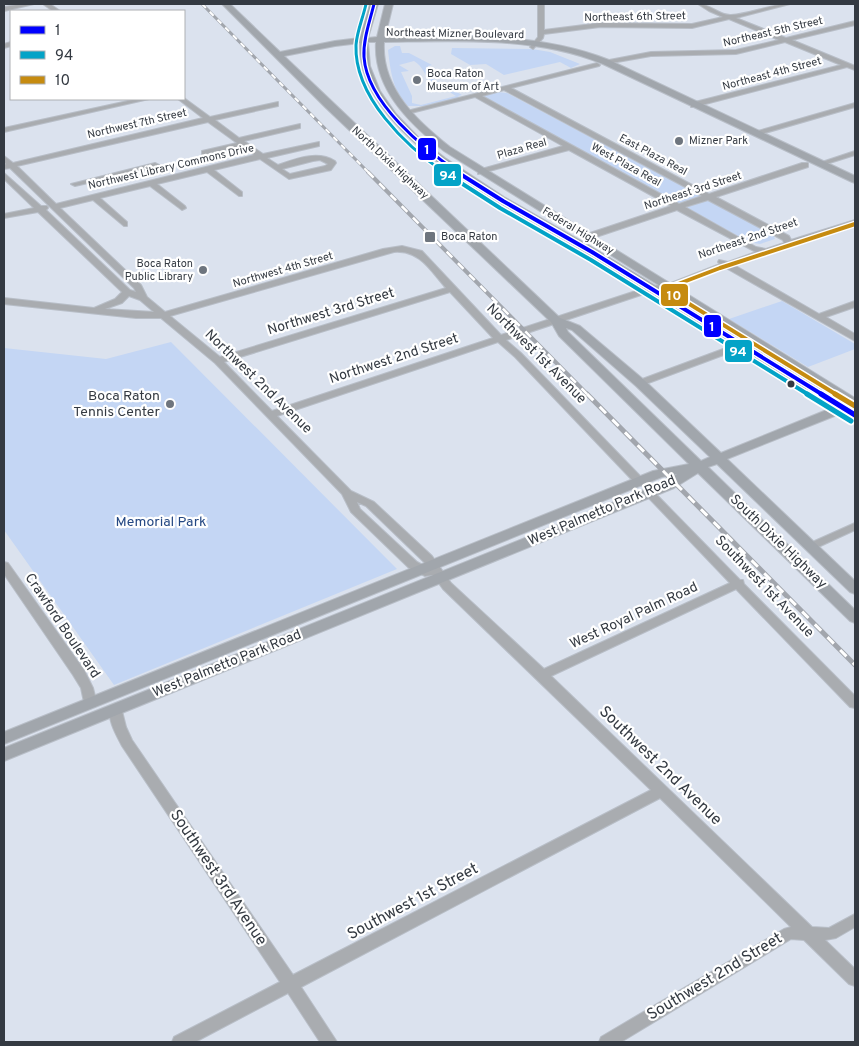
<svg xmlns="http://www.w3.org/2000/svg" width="859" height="1046" font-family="Overpass,sans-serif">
	<rect width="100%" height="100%" fill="#dbe2ee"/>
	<path fill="#c4d6f4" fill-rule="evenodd" d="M395,46H400L402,53H409L432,65L428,66L429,70L434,73L430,77L462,95L458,96L461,98L426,106H408C393,93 390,68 388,50ZM414,61C423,66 426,78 432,83L427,84L428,87H441L456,96L421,105L412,103V96L401,72L409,71L399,65Z
		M452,48L532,49L550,52L580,64L571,68L560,62L504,75L486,64L470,65L451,54Z
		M497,92L507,93L773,234L775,239L760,244L749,242L484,97L486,94Z
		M782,301L855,344V349L808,367L729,319Z
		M171,342L397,569L114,685L4,530V348L106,359Z"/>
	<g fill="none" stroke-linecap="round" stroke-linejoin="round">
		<g stroke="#b8bec7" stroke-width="2">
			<path id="minor" d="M22,4H34L4,11V7Z
				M43,4H50L60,11H53Z
				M538,4H544V30L600,23L692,24L723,17L709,11L698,4C710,4 720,16 731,15C751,14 770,4 790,4L736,18L786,38L855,21V25L792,40L855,66V70L847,67L694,107H691V103L841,65L785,42L736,54L651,56L606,64L604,63V61L651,52L736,50L779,40L729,19L692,28L600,27L544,34L543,38L533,49L530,47L538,37Z
				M11,42V46L4,48V44Z
				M597,63L600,65L599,66L511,88L709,194L802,163H808V167L716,197L789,236L791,240L855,220V225L734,265L819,314L855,301V307L826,317L855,334V341L726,268L676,287L653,291L506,340L521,353L643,479L644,481L643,483H635L515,357L498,342L277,416L351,491L374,502L432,556L451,583L544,669L730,583L644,493L645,491H653L740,580H743L744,584L855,696V708L850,707L736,589L551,676L812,927L829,928L855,914V927L836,938L825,940L855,969V986L849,984L804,940L791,939L621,1042H599L601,1037L784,929L791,927L660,798L301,987L337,1042H320L288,993L195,1042H172L174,1037L280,982L122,746C117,736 106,718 111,707H121L126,727L132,740L293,975L651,790L443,589L433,575L425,576L409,568L351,512L342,494L215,363L161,318H136L4,304V298L94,308L115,299L122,292L38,212L4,218V214L34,208L4,179V173L41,206H47L48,208L46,210L130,290L136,292L134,288L10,168L4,169V165L6,164L4,162V156L13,163L203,118L178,99L184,98L210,117L278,102V106L215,120L239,138L300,124V128L244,141L263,154L319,142V146L267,158L278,165C296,159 317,150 335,161L336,163L331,170L289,179L260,159L214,170L242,192V196H239L207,172L157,184L185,206L186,208L182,210L150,186L100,198L127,222V226H124L93,200L60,208L141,285L147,297L165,312L383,249L402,246L422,251L501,335L648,287L671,283L720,264L718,262L719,260L728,262L756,252L677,210L590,239H584V235L671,206L569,150L478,174V170L563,146L475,97L407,114L403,112ZM504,90L702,196L679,204L482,96ZM208,122L237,143L202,151V155L242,146L254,155L56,204L17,166ZM313,161L320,160L328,164L325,166L290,174L282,169ZM708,200L783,240L784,243L766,249L756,247L685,207ZM394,252C420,250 430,270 446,288L220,357L170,316ZM450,292L493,338L272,411L224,362ZM129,296L140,300L154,312L105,309L122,303ZM357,502L366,506L424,562L428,568L417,562L360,509Z
				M137,99H149L4,132V128Z
				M855,103V107L758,135L751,133Z
				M855,151V155L820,166L816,164Z
				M155,163L159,165L158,167L75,186L71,184Z
				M742,342L745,343V347L643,385L640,386L635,383L637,381Z
				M855,523V530L816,548H808L806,546L808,544Z
				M4,562L8,563L84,670L93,688L97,704L95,707H85L81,688L73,675L4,574Z"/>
		</g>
		<g stroke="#b8bec7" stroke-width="2">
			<path id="major" d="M222,4H230L280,52L335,41L360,38L370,4H378L368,38L377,37L385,4H393L385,37C460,36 538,32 609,60L855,176V183L852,182L603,64C535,36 457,41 384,42C381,88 417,121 450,147L855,398V407L853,408L855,410V419L842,413L727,459L855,581V594L850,592L717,464L708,467L855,610V623L850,621L698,473L674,488L4,761V748L664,482L677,474L662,477L4,744V732L653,471L689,464L559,336L551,322L325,107ZM368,42H376C373,89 410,124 444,151L846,402L590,246L504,197L445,158L418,137L396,114L380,91L370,66ZM360,43C358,81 385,115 412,140C461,187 526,216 583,251C667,302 750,355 834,407L721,453L644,380L580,326L560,318L284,56L335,46ZM566,328L572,330L636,386L710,457L701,461L568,332Z"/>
		</g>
		<use href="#minor" fill="#a9acb0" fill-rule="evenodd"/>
		<use href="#major" fill="#a1a6ac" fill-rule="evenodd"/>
		<g stroke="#a2a6ad" stroke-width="3">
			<path id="rail-far2" d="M202,4L369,173"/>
		</g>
		<g stroke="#a2a6ad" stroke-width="4">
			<path id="rail-far1" d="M368,172L588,395"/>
		</g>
		<g stroke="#a2a6ad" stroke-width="5">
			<path id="rail" d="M587,394L855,665"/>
		</g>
		<use href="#rail-far2" stroke="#fff" stroke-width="2" stroke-dasharray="5.5" stroke-linecap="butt"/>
		<use href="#rail-far1" stroke="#fff" stroke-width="2.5" stroke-dasharray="8" stroke-linecap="butt"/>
		<use href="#rail" stroke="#fff" stroke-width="3" stroke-dasharray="9" stroke-linecap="butt"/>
		<g stroke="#fff" stroke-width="5.5">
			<path id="bus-1-far2" d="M374,4C370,21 363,39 364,57C367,103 424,149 459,173"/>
		</g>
		<g stroke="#fff" stroke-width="7">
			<path id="bus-1-far1" d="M457,172L503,201L592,252L823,395"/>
		</g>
		<g stroke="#fff" stroke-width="9">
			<path id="bus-1" d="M821,394L855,415"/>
		</g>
		<g stroke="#fff" stroke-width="5.5">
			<path id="bus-2-far2" d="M366,4C363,18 357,31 356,45C354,97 406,146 445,173"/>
		</g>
		<g stroke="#fff" stroke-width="7">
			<path id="bus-2-far1" d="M444,172L500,208L591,260L809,395"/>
		</g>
		<g stroke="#fff" stroke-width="9">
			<path id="bus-2" d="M807,394L851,421"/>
		</g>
		<g stroke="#fff" stroke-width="7">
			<path id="bus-3-far1" d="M837,395L665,289L720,268L855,224"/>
		</g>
		<g stroke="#fff" stroke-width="9">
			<path id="bus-3" d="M835,394L855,406"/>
		</g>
		<use href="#bus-1-far2" stroke="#00f" stroke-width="3"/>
		<use href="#bus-1-far1" stroke="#00f" stroke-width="4"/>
		<use href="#bus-1" stroke="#00f" stroke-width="5"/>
		<use href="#bus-2-far2" stroke="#03a3c7" stroke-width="3"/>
		<use href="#bus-2-far1" stroke="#03a3c7" stroke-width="4"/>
		<use href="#bus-2" stroke="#03a3c7" stroke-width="5"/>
		<use href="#bus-3-far1" stroke="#c68b10" stroke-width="4"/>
		<use href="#bus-3" stroke="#c68b10" stroke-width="5"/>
	</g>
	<g fill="#6e757e" stroke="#fff" stroke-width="2">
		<circle cx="417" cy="80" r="5"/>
		<circle cx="679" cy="141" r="5"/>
		<rect x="424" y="231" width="12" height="12" rx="2.5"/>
		<circle cx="203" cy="270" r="5"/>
		<circle cx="170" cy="404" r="5"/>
	</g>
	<circle fill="#343a42" stroke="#fff" stroke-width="2" cx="791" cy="384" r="4.5"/>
	<g text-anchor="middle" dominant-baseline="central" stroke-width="4.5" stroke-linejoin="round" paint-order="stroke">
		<g font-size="11" fill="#343a42" stroke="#fff">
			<text transform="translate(635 17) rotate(-1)">Northeast 6th Street</text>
			<text transform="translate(773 32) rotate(-13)">Northeast 5th Street</text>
			<text transform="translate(455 34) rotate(1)">Northeast Mizner Boulevard</text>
			<text transform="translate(772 74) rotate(-15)">Northeast 4th Street</text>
			<text transform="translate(137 124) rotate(-13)">Northwest 7th Street</text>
			<text transform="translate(522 149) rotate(-16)">Plaza Real</text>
			<text transform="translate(653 155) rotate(28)">East Plaza Real</text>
			<text transform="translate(390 163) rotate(43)">North Dixie Highway</text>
			<text transform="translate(626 165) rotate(29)">West Plaza Real</text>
			<text transform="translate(171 167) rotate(-13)">Northwest Library Commons Drive</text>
			<text transform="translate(693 191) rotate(-18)">Northeast 3rd Street</text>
			<text transform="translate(578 231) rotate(31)">Federal Highway</text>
			<text transform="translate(748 239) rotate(-19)">Northeast 2nd Street</text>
			<text transform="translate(283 270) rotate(-16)">Northwest 4th Street</text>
		</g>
		<g font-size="11" fill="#343a42" stroke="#fff" text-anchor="start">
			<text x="427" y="74">Boca Raton<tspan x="427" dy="13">Museum of Art</tspan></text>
			<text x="689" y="141">Mizner Park</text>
			<text x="441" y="237">Boca Raton</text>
			<text x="193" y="264" text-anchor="end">Boca Raton<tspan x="193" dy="13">Public Library</tspan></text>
		</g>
		<g font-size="14" fill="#343a42" stroke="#fff">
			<text transform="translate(331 312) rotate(-17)">Northwest 3rd Street</text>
			<text transform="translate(536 354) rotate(45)">Northwest 1st Avenue</text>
			<text transform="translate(394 359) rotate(-18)">Northwest 2nd Street</text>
			<text transform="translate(258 382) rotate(44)">Northwest 2nd Avenue</text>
			<text transform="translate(602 511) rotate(-23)">West Palmetto Park Road</text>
			<text transform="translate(778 542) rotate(44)">South Dixie Highway</text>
			<text transform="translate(764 587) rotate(46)">Southwest 1st Avenue</text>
			<text transform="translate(634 616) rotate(-25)">West Royal Palm Road</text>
			<text transform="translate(62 626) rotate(56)">Crawford Boulevard</text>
			<text transform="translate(227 664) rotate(-22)">West Palmetto Park Road</text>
		</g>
		<g font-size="14" fill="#343a42" stroke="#fff" text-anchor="end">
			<text x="160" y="396">Boca Raton<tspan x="160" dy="16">Tennis Center</tspan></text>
		</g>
		<g font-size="14" fill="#244883" stroke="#fff">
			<text x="161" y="522">Memorial Park</text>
		</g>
		<g font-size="16" fill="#343a42" stroke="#fff">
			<text transform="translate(660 766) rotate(44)">Southwest 2nd Avenue</text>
			<text transform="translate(218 878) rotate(56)">Southwest 3rd Avenue</text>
			<text transform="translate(413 902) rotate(-28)">Southwest 1st Street</text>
			<text transform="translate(715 977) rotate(-31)">Southwest 2nd Street</text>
		</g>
	</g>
	<g stroke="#fff" stroke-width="2">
		<rect x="417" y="137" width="20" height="24" rx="5" fill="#00f"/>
		<rect x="433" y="163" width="29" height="24" rx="5" fill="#03a3c7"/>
		<rect x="660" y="283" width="29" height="24" rx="5" fill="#c68b10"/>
		<rect x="703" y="314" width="19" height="24" rx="5" fill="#00f"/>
		<rect x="724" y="339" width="29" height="24" rx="5" fill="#03a3c7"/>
	</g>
	<g font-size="14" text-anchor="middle" font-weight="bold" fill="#fff">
		<text x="427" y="154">1</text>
		<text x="448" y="180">94</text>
		<text x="674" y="300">10</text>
		<text x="712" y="331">1</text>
		<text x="738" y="356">94</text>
	</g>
	<rect width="859" height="1046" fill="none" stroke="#343a42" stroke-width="10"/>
	<rect x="10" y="10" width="175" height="90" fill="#ffffff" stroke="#aeb0b3"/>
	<rect x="20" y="26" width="25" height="8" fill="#0000ff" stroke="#aeb0b3"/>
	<text x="55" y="35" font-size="15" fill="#343a42">1</text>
	<rect x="20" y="51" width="25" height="8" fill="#03a3c7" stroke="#aeb0b3"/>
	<text x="55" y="60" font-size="15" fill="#343a42">94</text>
	<rect x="20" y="76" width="25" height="8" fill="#c68b10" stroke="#aeb0b3"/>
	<text x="55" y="85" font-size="15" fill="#343a42">10</text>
</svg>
